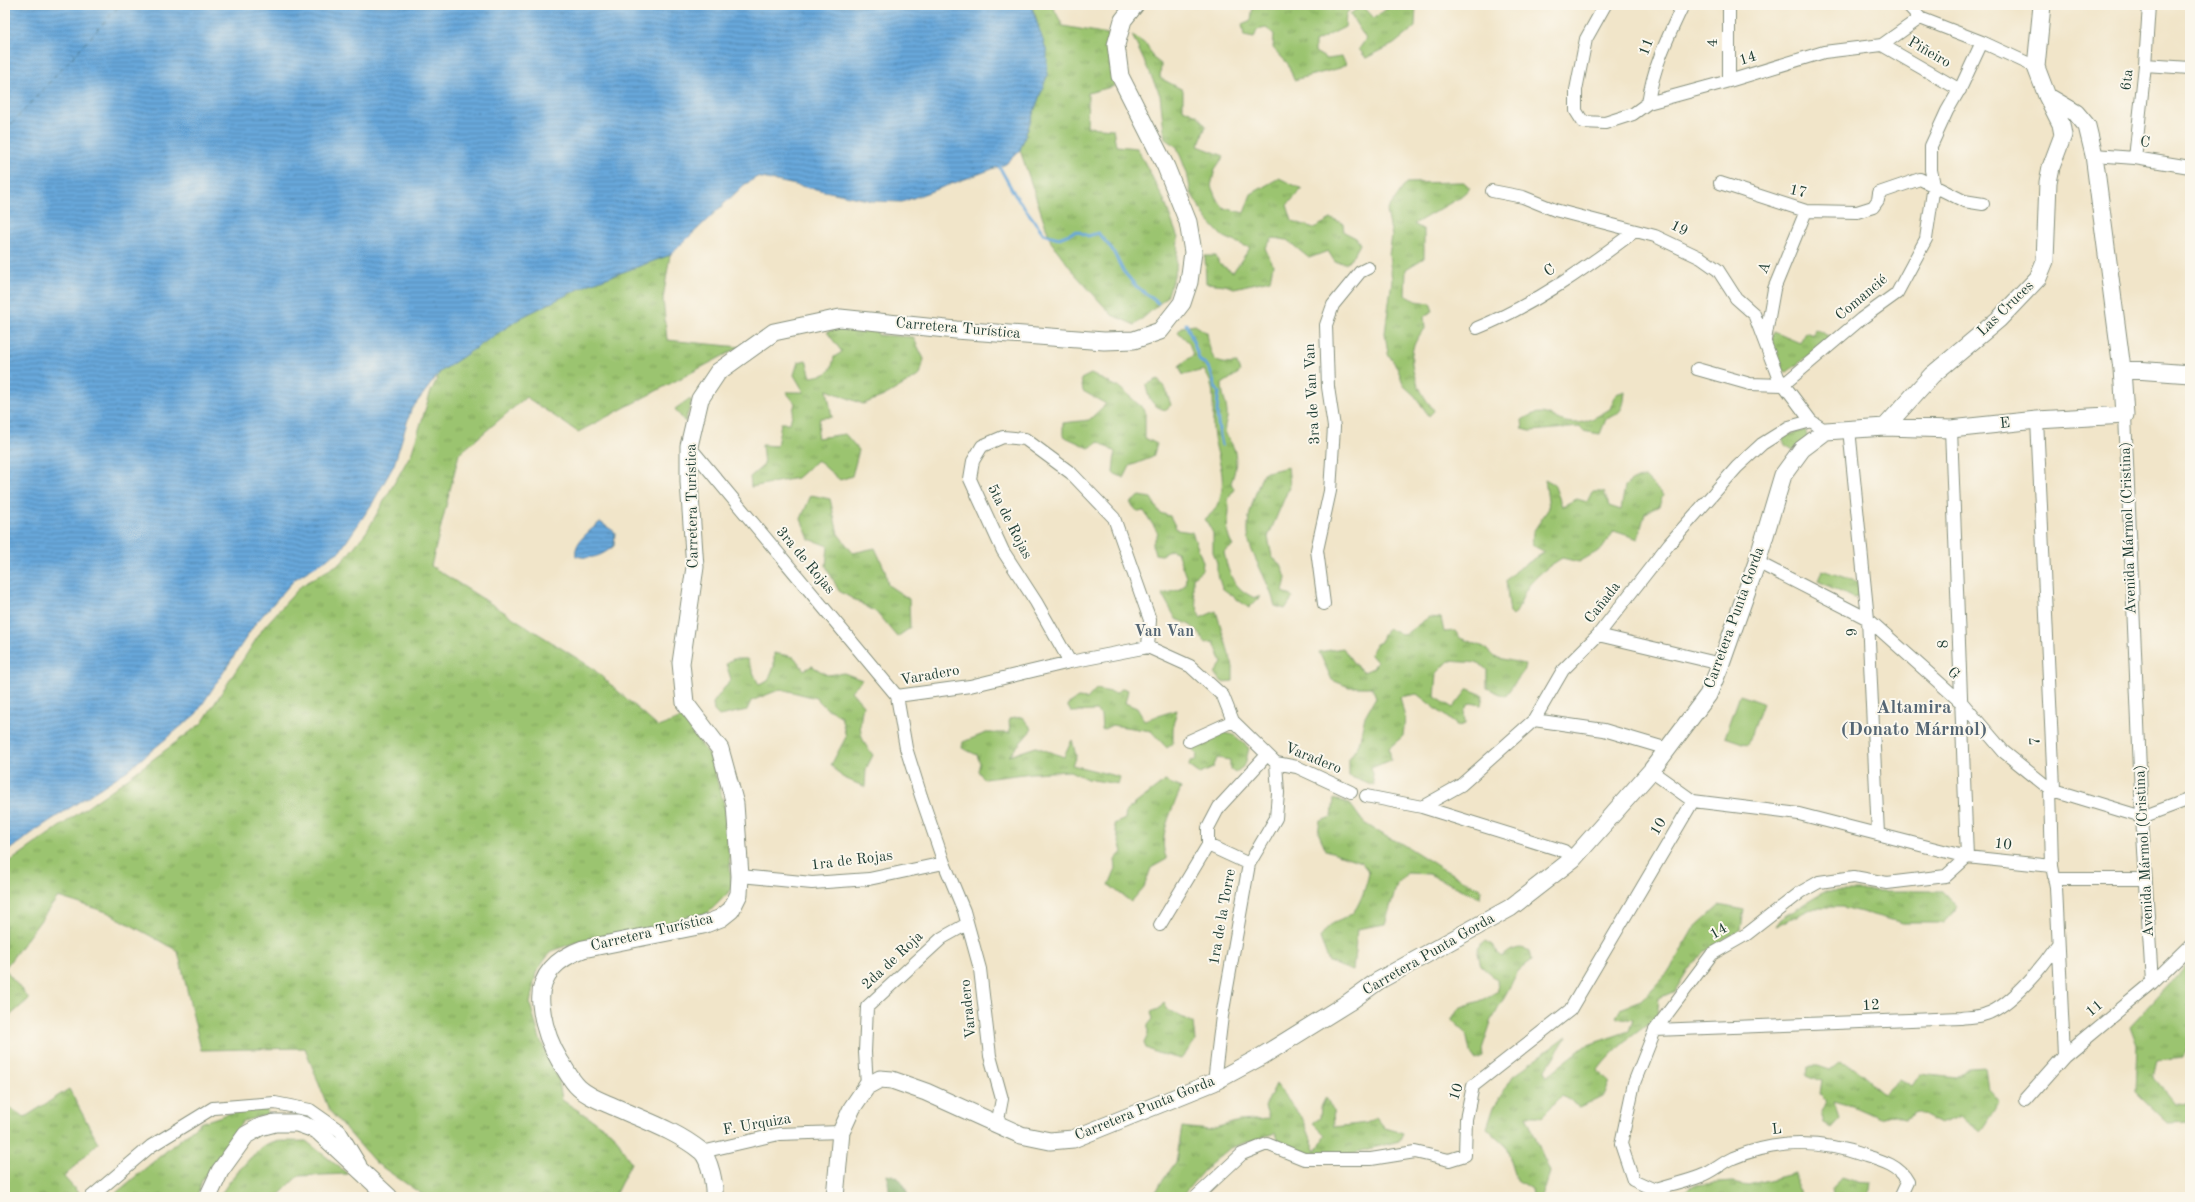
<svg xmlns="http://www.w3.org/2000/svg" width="2195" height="1202" font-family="'Old Standard TT',serif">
	<defs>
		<pattern id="grass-tufts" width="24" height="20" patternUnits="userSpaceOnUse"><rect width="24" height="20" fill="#9bc470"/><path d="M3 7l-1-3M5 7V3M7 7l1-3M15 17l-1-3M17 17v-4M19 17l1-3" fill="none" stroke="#7ea05d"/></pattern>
		<pattern id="forest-firs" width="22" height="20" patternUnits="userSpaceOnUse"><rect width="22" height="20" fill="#7caa62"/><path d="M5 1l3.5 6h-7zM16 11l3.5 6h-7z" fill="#658c52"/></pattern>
		<pattern id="water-rules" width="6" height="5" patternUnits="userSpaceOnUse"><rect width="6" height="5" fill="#67a7da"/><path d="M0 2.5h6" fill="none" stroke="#5489b2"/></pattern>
	</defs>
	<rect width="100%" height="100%" fill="#fbf7ec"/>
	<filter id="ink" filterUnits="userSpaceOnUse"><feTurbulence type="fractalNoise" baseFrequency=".025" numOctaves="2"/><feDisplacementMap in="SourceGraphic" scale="8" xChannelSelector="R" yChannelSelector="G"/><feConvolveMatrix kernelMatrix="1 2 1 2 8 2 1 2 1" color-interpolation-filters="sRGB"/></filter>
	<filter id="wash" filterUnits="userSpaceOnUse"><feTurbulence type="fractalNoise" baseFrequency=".012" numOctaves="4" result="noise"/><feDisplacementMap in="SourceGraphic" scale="16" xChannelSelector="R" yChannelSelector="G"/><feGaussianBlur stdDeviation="0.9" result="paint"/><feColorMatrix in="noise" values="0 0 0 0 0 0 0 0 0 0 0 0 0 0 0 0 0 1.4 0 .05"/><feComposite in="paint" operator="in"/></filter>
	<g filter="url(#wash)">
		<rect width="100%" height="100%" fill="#f1e5c9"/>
		<path fill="url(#grass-tufts)" stroke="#5d8052" d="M1031,5H1052L1063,26L1108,34L1115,86L1088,93L1087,127L1113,129L1116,146L1137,148L1164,200L1178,238L1176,270L1167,297L1135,325L1112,315L1075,274L1051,242L1020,150L1047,76L1036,17Z
			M1253,5H1354L1346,14L1345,27L1315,42V52L1327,59L1342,57L1346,64L1340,68L1294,80L1288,64L1273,48L1274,34L1266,28L1257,30L1254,38L1244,36L1242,24L1251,20Z
			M1362,5L1374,18L1392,5H1416L1415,27L1394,44L1366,58L1359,49L1366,39L1350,14Z
			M1132,35L1147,45L1153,58L1161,64L1160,78L1183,90V109L1197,115L1206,126L1198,146L1224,156L1215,169L1211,186L1216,198L1224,208L1244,213L1251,194L1279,178L1302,189L1287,205L1292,221L1314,228L1331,219L1343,223L1344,232L1356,238L1360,244L1354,255L1346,263L1335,262L1328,251L1309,258L1287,240L1273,238L1265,248L1273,265L1270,280L1234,288L1225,285L1206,283L1205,256H1216L1219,264L1233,272L1250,248L1222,236L1208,221L1191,193L1187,173L1177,147L1165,139L1160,95Z
			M1464,182L1470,188L1459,198L1414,224L1424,230V258L1406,269L1405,295L1416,301L1430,303L1433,311L1424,316L1425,329C1399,354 1416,387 1434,411L1429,416L1415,396L1404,386L1397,367L1388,354L1385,333L1392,280L1389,255L1392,236L1387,211L1406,183Z
			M670,255L663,299L667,340L740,347L578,432L526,397L459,454L431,566L591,667L658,727L682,718L710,756L725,807L732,889L708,913L650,928L580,941L551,951L536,973L530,1004L540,1039L559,1081L562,1100L614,1134L631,1163L614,1197H426L376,1163L329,1110L305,1048L201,1050L178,951L107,912L58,897L5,968V865L113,789L202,723L264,627L301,586L342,562L367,531L412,452L430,394L440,372L522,317L587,285Z
			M846,325L876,328L878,335L913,337L924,359L920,375L884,396L863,404L827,390L832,417L820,418L817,438L845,434L859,450L852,476L840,480L817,460L797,478L751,487L750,477L764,465L762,445L777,446L781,423H790L795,403L786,392H804L794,375L798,362L806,360L811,377C827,374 831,375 834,357L842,352L827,332Z
			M1195,325L1207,333C1211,356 1211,366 1237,363L1240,372L1222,384C1222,396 1228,406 1227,418C1226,422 1224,426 1225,430C1226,438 1232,442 1234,449C1238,460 1235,472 1231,483L1234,489L1228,500C1232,516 1222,530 1233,546L1224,552C1228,574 1234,589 1255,598L1261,596L1249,608L1222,588L1217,573V563L1213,552V533L1205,519C1214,512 1219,506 1221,494C1227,469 1211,445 1213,420C1213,411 1214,392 1211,384C1210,379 1206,374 1204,370L1183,375L1179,366L1193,355L1189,343L1178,332L1182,327Z
			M1815,329L1832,338L1787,372C1777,370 1769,340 1774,332L1800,343L1805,332L1813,335Z
			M1091,374L1120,388L1145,410V438L1157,444L1153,457L1130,466L1124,478L1113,473L1115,452L1099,442L1089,448L1063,436V423L1089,420L1106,404L1083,391L1081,379Z
			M1158,379L1166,390L1171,405L1165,410C1152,406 1148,399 1146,385Z
			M1625,391C1624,407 1622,414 1606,419L1600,434L1583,431L1580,427L1530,431L1523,429L1522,420C1547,403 1552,423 1575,423C1588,423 1599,415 1610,409L1616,394Z
			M689,399L692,401L685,422L675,409Z
			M1805,430L1808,438L1793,450L1785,445L1782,437Z
			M1288,467L1290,485L1268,537L1272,557L1282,566L1286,578L1283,592L1293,597L1285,609L1275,606C1269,583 1259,569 1251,548C1242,524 1255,496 1263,473Z
			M1645,477L1663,495L1659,506L1645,513L1638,539L1614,531L1602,549L1579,562L1562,558C1549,566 1536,575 1527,588C1521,597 1521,608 1513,616L1510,613L1506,581L1515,571L1545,552L1532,545L1533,532L1549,508L1545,479L1554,484L1562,506L1577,499L1587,502L1592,492H1604L1609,506L1621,510L1625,486L1631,481Z
			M811,495L830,499L838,534L853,553L875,548L885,570L888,585L909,599L910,628L897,637L876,612L839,591L826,566L828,546L809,539L801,519Z
			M1140,496L1151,498L1160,513L1170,516L1177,530L1192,532L1203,562L1202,570L1193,577V591L1200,618L1216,611L1233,667V681L1222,682L1215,673L1222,663L1214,642L1205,643C1198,629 1191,624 1176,619L1162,594L1179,590L1185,585L1186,577L1177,552L1171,550L1161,555L1155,554L1152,545L1158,533L1144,511L1138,512L1130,503Z
			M1822,570L1858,582L1859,597L1853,598L1818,581Z
			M1429,617L1441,618L1444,632L1455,631L1460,638L1484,647L1494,657L1525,664L1523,672L1505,696L1487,688V670L1479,663L1449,661L1437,673L1435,697L1453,708L1468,689L1483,695L1481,705L1471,703L1464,710L1465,724L1458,726L1417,694L1400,697L1405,718L1403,736L1389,748L1391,760L1371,768L1374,786L1349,776V759L1359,744L1365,716L1376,697L1372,687H1349L1332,680L1319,652L1343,648L1354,664L1364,672L1373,668L1377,662L1371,655C1372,648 1374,644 1381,642L1383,634L1389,629L1404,635Z
			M774,653L794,657L804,670L812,666L827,675L844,673L862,680L851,691L863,705C859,726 858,738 873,755L866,769L865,787L842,777L831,765L846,737L841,716L826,708L816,698L781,689L751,701L747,710L719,716L714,711L713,703L731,679L726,664L733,659H747L759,685L768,681L774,666Z
			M1123,688L1128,690L1125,703L1137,708L1144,720L1177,710L1173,725V743L1167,748L1151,731L1112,725L1102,730L1101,715L1096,711L1071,712L1067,705L1078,698L1087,699L1096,689L1116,693Z
			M1022,717L1032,729L1009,756L1036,747L1064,757L1072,740L1076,756L1072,765L1120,777L1118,784L1087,779L1070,771L1032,773L984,779L978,771L980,763L977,755L962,748L963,742L986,733H1010L1009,719Z
			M1220,732L1234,735L1249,748L1245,765L1235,773L1230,769V760L1217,758L1213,768L1200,774L1189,766L1190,761L1196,760L1197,754L1193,751L1196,745Z
			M1165,781L1181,788C1173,808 1156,839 1167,859L1151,868L1144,887L1131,902L1109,885L1116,868L1115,860L1122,852L1114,824L1125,819L1126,811Z
			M1334,799L1350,804L1364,823L1387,837L1403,844L1441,868L1481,889L1480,898L1429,874L1407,873L1397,884L1385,924L1357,929L1353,971L1329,962L1320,938C1331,919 1336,925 1351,914C1359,909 1368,881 1369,872L1361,862L1326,850L1318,832L1320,821L1332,817Z
			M1825,891H1943L1958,907L1943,923H1903L1843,907H1815L1775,926L1780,919Z
			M1719,905L1744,910L1741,929L1704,952L1687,971L1675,991L1659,998L1657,1018C1634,1034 1613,1049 1597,1071L1610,1082L1603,1096L1580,1107L1562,1096L1542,1116H1526L1550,1172L1542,1197H1532L1531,1189L1517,1180L1506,1146L1487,1128L1494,1107L1513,1076L1567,1036L1546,1069L1547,1076L1585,1046L1629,1031L1633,1020L1616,1017L1620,1009L1641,1001L1670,970L1693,929Z
			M1485,941L1492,945L1502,957C1512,949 1518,945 1530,951L1532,960L1518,971L1491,1022L1482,1049L1483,1057L1476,1060L1470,1052L1466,1033L1451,1019L1461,1007L1480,1001L1498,991L1497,980L1481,966L1477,948Z
			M2190,961V1042L2182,1057L2158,1060L2154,1078L2175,1103L2190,1104V1122L2167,1123L2135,1092L2137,1045L2130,1026Z
			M5,969L29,999L5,1020Z
			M1164,1003L1168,1010L1193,1023L1195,1041L1181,1059L1157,1053L1146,1048L1144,1043L1148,1035V1025L1153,1019L1151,1012L1159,1009Z
			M1839,1063L1855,1068L1884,1094L1900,1079L1912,1086L1920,1074L1957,1078L1971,1068L1985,1067L1988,1089L1999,1102L1981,1131L1961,1116L1940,1124L1917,1112L1905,1119L1891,1115L1879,1118L1852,1106L1834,1101L1839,1119L1831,1128L1824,1124L1821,1112L1826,1101L1820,1095L1822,1081L1807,1075L1808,1066H1818L1830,1070Z
			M1276,1084L1304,1121L1316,1152L1325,1135L1313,1123L1320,1118L1321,1107L1326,1097L1333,1111L1334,1127L1367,1123L1376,1117L1385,1128L1403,1133L1399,1141L1354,1153L1318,1157L1278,1143L1275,1133L1230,1148L1204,1170L1181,1197H1151L1176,1162L1182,1127L1208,1130L1239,1121L1269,1119L1265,1107Z
			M69,1089L98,1143L64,1177L82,1197H5V1111L10,1108L25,1117Z
			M267,1107V1115L243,1121L202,1180L197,1197H111L200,1123L234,1112Z
			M306,1141L348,1174L298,1176L277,1197H220C225,1184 260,1144 272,1142C282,1140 296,1142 306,1141Z
			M1796,1173V1184L1804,1197H1676L1693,1185L1732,1182L1749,1185Z
			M1842,1177L1854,1181L1870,1182L1868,1197H1833L1832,1189Z"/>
		<path fill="url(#forest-firs)" stroke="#4e744b" d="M887,1174C901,1176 905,1184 908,1197H890Z"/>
		<path fill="#9bc470" stroke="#5d8052" d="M1740,695L1763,703L1748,745L1725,737Z"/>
		<path fill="url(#water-rules)" stroke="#437287" d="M5,5H1031L1047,52V76L1020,150L1006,164L902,202L873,201L757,177L744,185L670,255L587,285L522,317L440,372L411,410L394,465L372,504L340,551L295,579L255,624L196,714L128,770L39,828L5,853Z
			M600,522L615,532L614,546C601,556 593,560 576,556C573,542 591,530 600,522Z"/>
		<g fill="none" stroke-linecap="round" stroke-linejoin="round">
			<path stroke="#67a7da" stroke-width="3" d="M999,166L1015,195L1044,234L1059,238L1077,231L1088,236L1098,233L1112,249L1123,271L1136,286L1158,303
				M1186,324C1192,336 1195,348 1200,361C1215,367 1210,382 1219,393C1215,411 1218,427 1222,445"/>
			<path stroke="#355d66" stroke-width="1" stroke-dasharray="5 4" stroke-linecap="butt" d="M5,131L120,5"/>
		</g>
	</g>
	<g filter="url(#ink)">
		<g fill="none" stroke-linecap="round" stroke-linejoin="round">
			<g stroke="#88917e" stroke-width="14">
				<path id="street" d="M1605,5L1586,39L1576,90V111L1583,122L1605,123L1633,114L1648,103L1729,81L1824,52L1882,45L1920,18
					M1729,5V81
					M1908,5L1920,18L1982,42L2036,67
					M1882,45L1960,90
					M2145,65L2190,68
					M1648,103C1653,67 1668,37 1683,5
					M2094,155L2135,158L2190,167
					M2135,158L2145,65L2149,5
					M1720,183L1806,211L1857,212L1873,207L1878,200L1879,193L1920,179L1964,201L1983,204
					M1492,191L1523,197L1555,210L1655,236L1701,258L1718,270L1736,298L1754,314L1778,377L1811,421L1826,431
					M1477,328C1534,305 1586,268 1635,231
					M1765,340L1774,289L1806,211
					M1697,369L1750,384L1783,385L1861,319L1897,293L1926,239L1934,185L1931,170V146L1947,111L1962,85L1982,42
					M2125,415L2142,817L2152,983
					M2037,420L2054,788L2050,789L2052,866L2056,887L2064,1056
					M1849,429L1868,619L1878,834
					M1951,429L1967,857
					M689,446L897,696L906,748L921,796L944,863L964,911L980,969L990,1056L1002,1099L997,1125
					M1757,562L1868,619L1963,704L2004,752L2050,789L2142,817L2190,799
					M1324,604L1317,550L1330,491L1334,427L1328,387L1326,325L1333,305L1360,272L1368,268
					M1598,635L1721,664
					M1070,662L1036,602L1003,551L970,479L973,461L982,446L1003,437L1025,439L1071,473L1114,518L1150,620L1148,647
					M897,696L970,686L1070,662L1148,647L1190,666L1223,696L1233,721L1276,763L1297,767L1351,792
					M1534,720L1604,730L1668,749
					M1189,741L1233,721
					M1651,771L1693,801L1799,814L1967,857L2052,866
					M1366,796L1422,807L1564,851L1573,859
					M1422,807L1461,785L1534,720L1563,670L1598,635L1669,544L1737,467L1762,444L1789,427L1811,421
					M1208,845L1249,864
					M740,876L812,883L869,879L944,863
					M2054,879H2146
					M1160,925L1208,845V828L1219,807L1267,755
					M1655,1030L1961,1018C1969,1017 1978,1017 1986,1014C2011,1006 2043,966 2058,944
					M1214,1082L1222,1016L1249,864L1276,818L1278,793L1276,763
					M867,1086L865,1052L867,1007L942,938L967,924
					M2025,1100L2064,1056L2152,983L2190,946
					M702,1152L779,1134L841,1132
					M91,1197L151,1146L213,1108L275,1103L310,1110L340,1131L360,1164
					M1196,1197L1242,1154L1267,1144L1304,1159H1371L1415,1152L1449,1160L1465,1155L1466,1119L1473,1086L1570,1010L1693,801
					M1901,1197L1908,1182C1900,1166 1883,1161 1866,1156C1821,1140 1778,1139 1733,1158C1722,1163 1713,1172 1701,1176C1686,1182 1670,1185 1655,1190L1633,1180L1621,1144L1634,1083L1655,1030L1712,954L1747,934L1801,892L1819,882L1854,877L1887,883L1946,876L1967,857"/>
			</g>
			<g stroke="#88917e" stroke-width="19">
				<path id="secondary" d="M2122,369L2190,374
					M1885,427L1932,375L1999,319L2038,278L2045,261L2048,182L2051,167L2063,135L2061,124L2047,96L2036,67L2042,5
					M208,1197L220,1171L246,1135L260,1127L275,1123H297L317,1130L389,1197
					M714,1197C715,1186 710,1159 701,1151C676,1131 646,1121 617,1108C604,1102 590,1098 579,1088C571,1081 566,1070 560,1061C549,1043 543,1025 541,1004C538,975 558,958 583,949L703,925L721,918L731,910L739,894L740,876L735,804L720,749L685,703L681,663L695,567L689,482V446L700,399L718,372L774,332L840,318L956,330L1104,341L1134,340L1160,331L1182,303L1189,282L1193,252L1188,222L1166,167L1120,76L1116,45L1123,20L1135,5
					M835,1197L841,1132L852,1108L867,1086L880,1079L892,1080L926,1092L1021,1135L1050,1141L1073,1139L1214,1082L1262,1056L1349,1002L1378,981L1510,908L1573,859L1651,771L1708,695L1721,664L1757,562L1783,475L1802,449L1826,431L1885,427L1951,429L2037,420L2125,415L2122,369L2094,155L2087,126L2076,113L2047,96"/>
			</g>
			<use href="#street" stroke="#fff" stroke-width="12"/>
			<use href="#secondary" stroke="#fff" stroke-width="17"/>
		</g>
	</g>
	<g text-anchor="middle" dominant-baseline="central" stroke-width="4" stroke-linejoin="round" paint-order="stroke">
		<g font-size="15" fill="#1f3d34" stroke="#fbf7ec">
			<text transform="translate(1713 43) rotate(-90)">4</text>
			<text transform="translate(1647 47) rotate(-69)">11</text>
			<text transform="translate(1929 53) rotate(30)">Piñeiro</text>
			<text transform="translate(1748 59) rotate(-17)">14</text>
			<text transform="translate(2128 80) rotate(-84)">6ta</text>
			<text transform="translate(2145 143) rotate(8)">C</text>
			<text transform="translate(1798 192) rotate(13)">17</text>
			<text transform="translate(1679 229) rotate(26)">19</text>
			<text transform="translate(1765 268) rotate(-67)">A</text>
			<text transform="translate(1550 271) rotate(-33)">C</text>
			<text transform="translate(1862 298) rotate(-40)">Comancié</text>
			<text transform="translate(2006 309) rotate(-44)">Las Cruces</text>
			<text transform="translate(958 329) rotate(5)">Carretera Turística</text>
			<text transform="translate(1313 394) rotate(-93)">3ra de Van Van</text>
			<text transform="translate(2005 424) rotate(-6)">E</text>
			<text transform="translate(693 506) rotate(-91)">Carretera Turística</text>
			<text transform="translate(1009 522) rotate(63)">5ta de Rojas</text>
			<text transform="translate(2129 528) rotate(-92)">Avenida Mármol (Cristina)</text>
			<text transform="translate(805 561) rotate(50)">3ra de Rojas</text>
			<text transform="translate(1603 603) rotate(-52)">Cañada</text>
			<text transform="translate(1735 618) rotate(-70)">Carretera Punta Gorda</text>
			<text transform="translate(1853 632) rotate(-93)">9</text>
			<text transform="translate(1944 644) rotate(-92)">8</text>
			<text transform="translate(1953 674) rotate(42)">G</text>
			<text transform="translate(930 676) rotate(-10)">Varadero</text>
			<text transform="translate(2036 741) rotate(-93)">7</text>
			<text transform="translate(1313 759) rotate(22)">Varadero</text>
			<text transform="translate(1659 827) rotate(-59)">10</text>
			<text transform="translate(2003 845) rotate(6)">10</text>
			<text transform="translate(2145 851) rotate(-93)">Avenida Mármol (Cristina)</text>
			<text transform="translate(852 861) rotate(-7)">1ra de Rojas</text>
			<text transform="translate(1223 917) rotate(-80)">1ra de la Torre</text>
			<text transform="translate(1719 932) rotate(-30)">14</text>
			<text transform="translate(652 933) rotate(-13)">Carretera Turística</text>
			<text transform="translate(1429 955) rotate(-30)">Carretera Punta Gorda</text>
			<text transform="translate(893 961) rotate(-43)">2da de Roja</text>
			<text transform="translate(1871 1006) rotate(-3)">12</text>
			<text transform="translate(969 1009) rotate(-96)">Varadero</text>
			<text transform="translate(2095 1009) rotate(-40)">11</text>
			<text transform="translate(1457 1092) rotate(-71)">10</text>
			<text transform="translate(1145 1109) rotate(-22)">Carretera Punta Gorda</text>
			<text transform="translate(757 1125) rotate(-10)">F. Urquiza</text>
			<text transform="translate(1777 1130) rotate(-6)">L</text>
		</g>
		<g font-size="16" font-weight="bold" fill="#556674" stroke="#fbf7ec">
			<text x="1164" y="632">Van Van</text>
		</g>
		<g font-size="19" font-weight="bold" fill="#556674" stroke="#fbf7ec">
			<text x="1914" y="708">Altamira<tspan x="1914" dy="22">(Donato Mármol)</tspan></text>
		</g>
	</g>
	<rect width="2195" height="1202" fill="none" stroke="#fbf7ec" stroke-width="20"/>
</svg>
